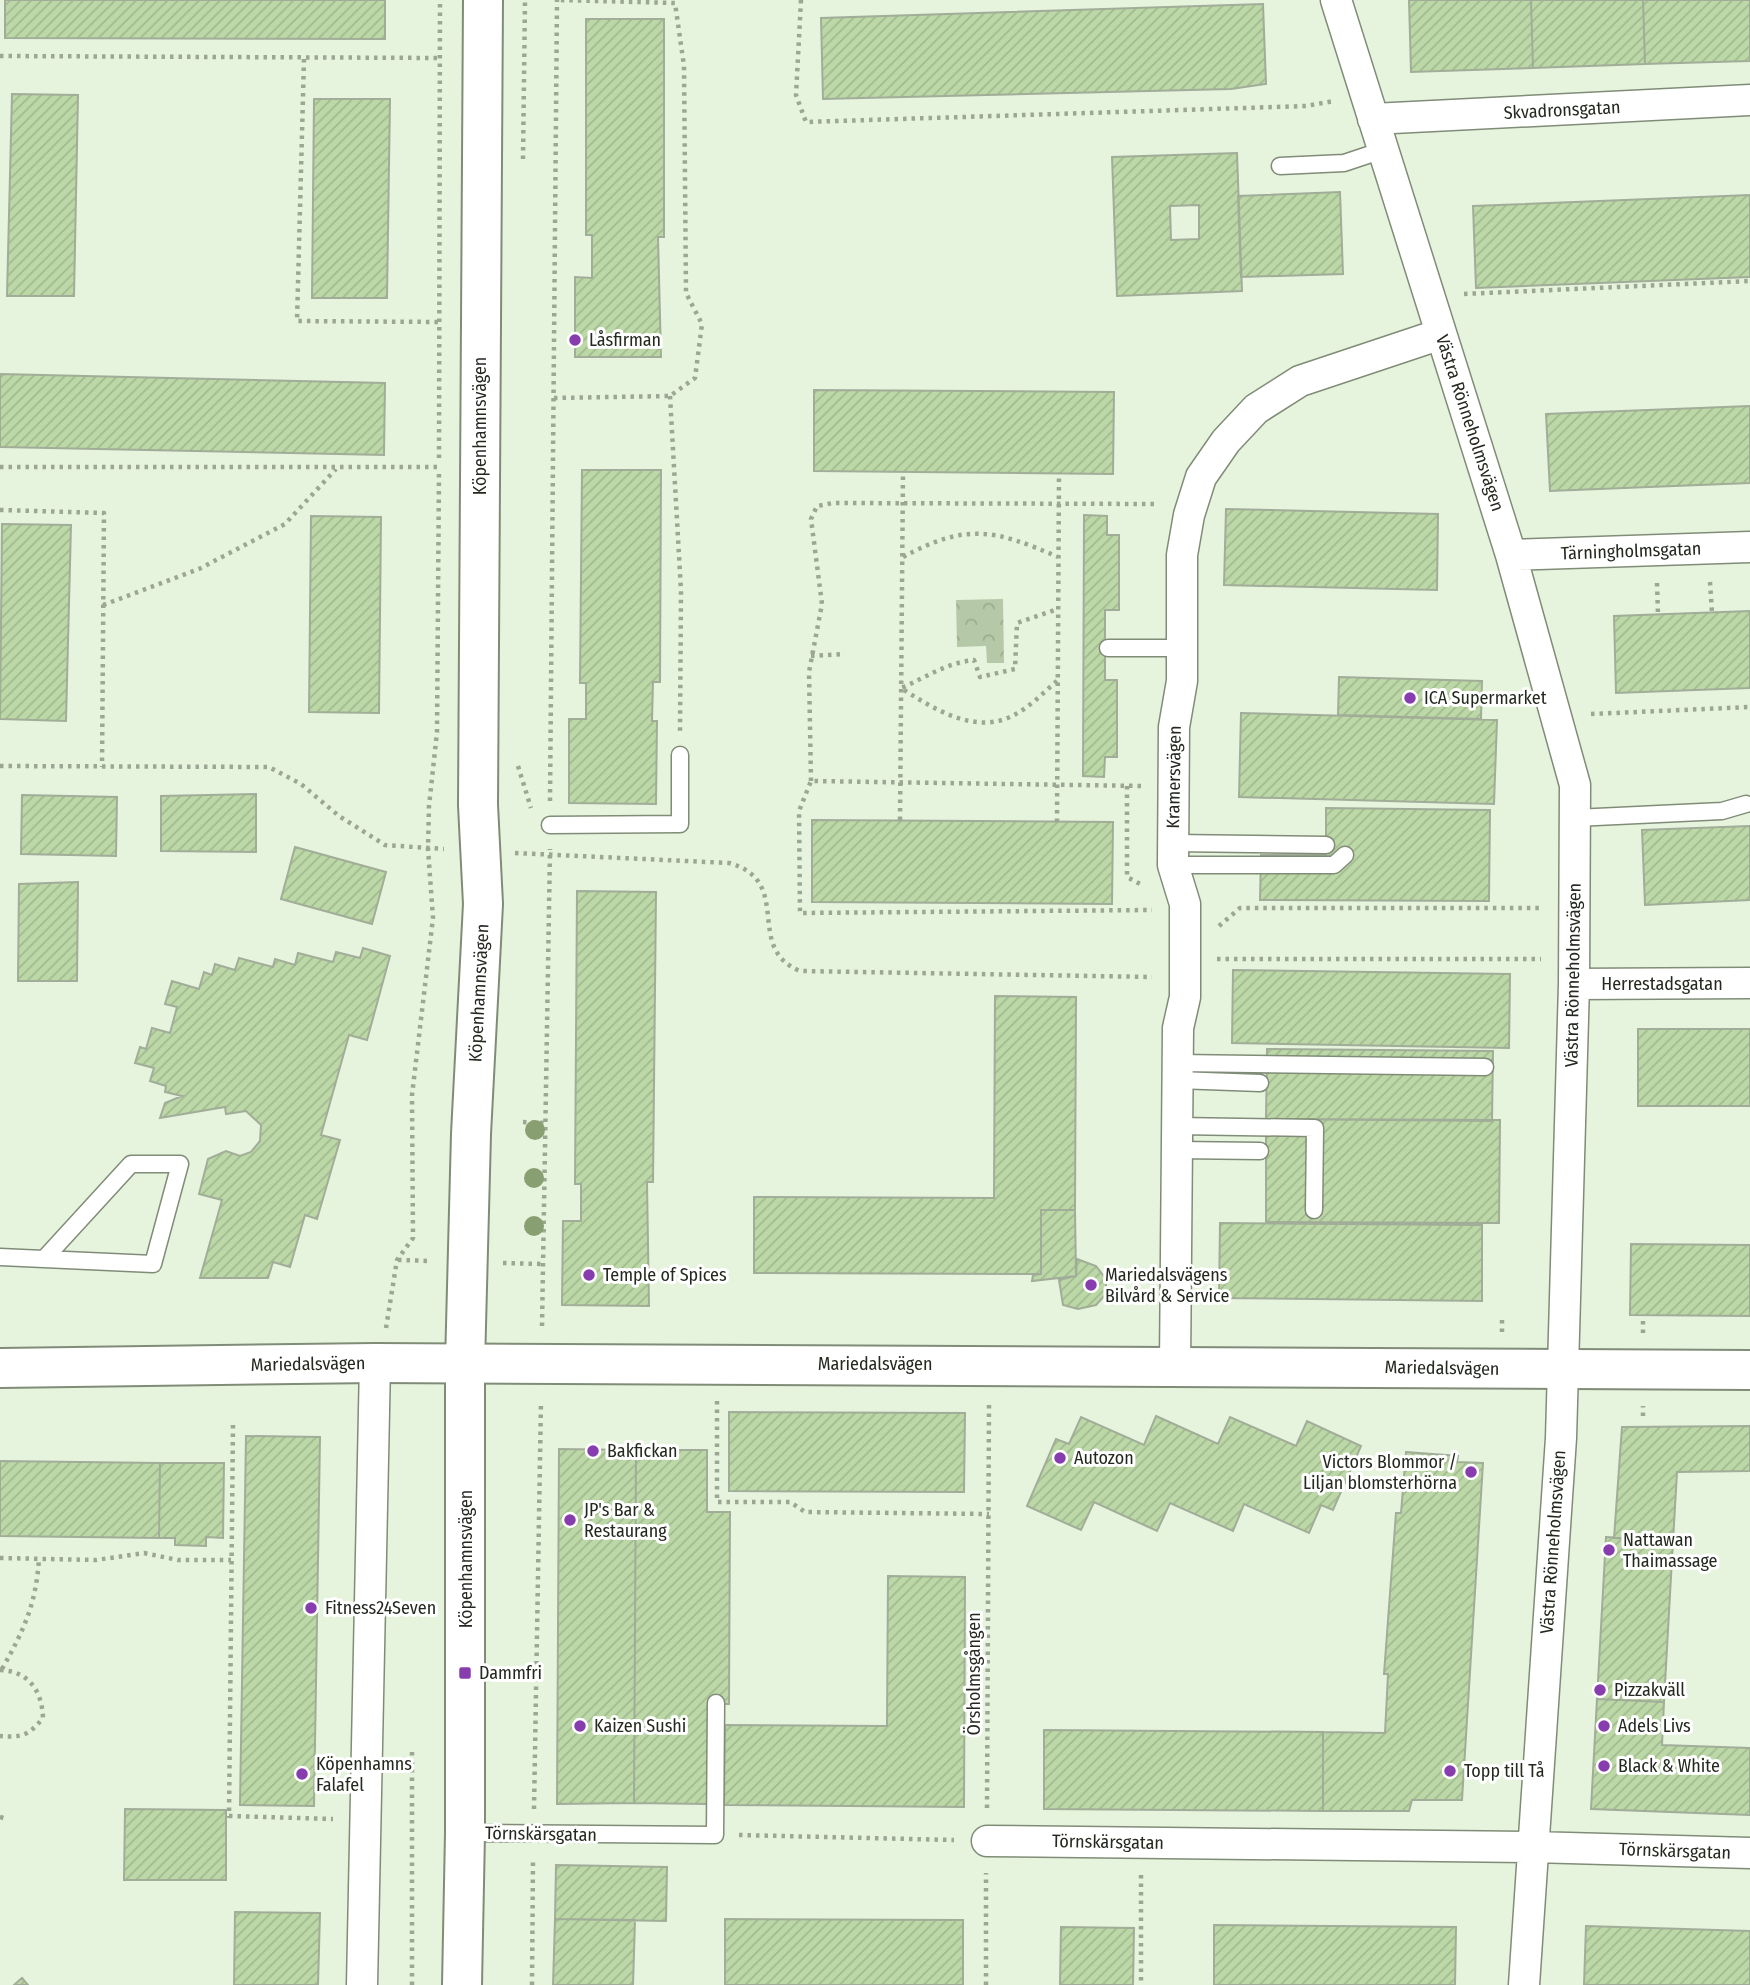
<svg xmlns="http://www.w3.org/2000/svg" width="1750" height="1985" font-family="'Fira Sans Condensed',sans-serif">
	<defs>
		<pattern id="forest-crowns" width="20" height="18" patternUnits="userSpaceOnUse" patternTransform="scale(1.75)"><rect width="20" height="18" fill="#b5c8a7"/><path d="M2 6a3 3 0 1 1 6 0M12 15a3 3 0 1 1 6 0" fill="none" stroke="#9cac8f"/></pattern>
		<pattern id="building-hatch" width="6" height="6" patternUnits="userSpaceOnUse" patternTransform="scale(1.75)"><rect width="6" height="6" fill="#bcd8a7"/><path d="M-1 1l2-2M0 6l6-6M5 7l2-2" fill="none" stroke="#a1b98f"/></pattern>
	</defs>
	<rect width="100%" height="100%" fill="#e6f4dd"/>
	<path fill="url(#forest-crowns)" d="M1003,599L1004,663H987L986,646L957,647L956,600Z"/>
	<path fill="url(#building-hatch)" stroke="#a1ad98" stroke-width="2" fill-rule="evenodd" d="M5,0H385V39L5,38Z
		M1409,0H1531L1533,68L1411,72Z
		M1531,0H1643L1645,64L1533,68Z
		M1643,0H1750V61L1645,64Z
		M1263,4L1266,84L1231,89L823,99L821,18Z
		M586,19H664V237H658L661,357H575V277L592,278V235H586Z
		M12,94L78,95L74,296H7Z
		M314,99H390L387,298H312Z
		M1237,153L1242,291L1117,296L1112,157ZM1199,205V239L1171,240L1170,206Z
		M1340,192L1343,274L1241,277L1238,196Z
		M1750,195V277L1476,288L1473,206Z
		M0,374L385,383L384,455L0,447Z
		M814,390L1114,392L1113,474L814,471Z
		M1750,406V483L1550,491L1546,414Z
		M582,470H661L660,682H653L652,721H657L656,804L569,803V719H586V683H580Z
		M1226,509L1438,514L1437,590L1224,585Z
		M1084,515L1107,516V535H1119V610H1105V680H1117V757H1105L1104,777L1083,776Z
		M311,516L381,517L379,713L309,712Z
		M2,524L71,525L66,721L0,719Z
		M1750,611V688L1616,693L1614,616Z
		M1339,677L1482,681L1481,719L1338,715Z
		M1241,713L1497,720L1494,804L1239,797Z
		M256,794V852L161,851V796Z
		M22,795L117,797L116,856L21,854Z
		M1326,808L1490,810L1489,901L1260,900L1261,855H1326Z
		M812,820L1113,822L1112,904L812,902Z
		M1750,826V900L1645,905L1642,830Z
		M295,847L386,872L372,924L281,899Z
		M78,882L77,981H18L19,884Z
		M577,891L656,892L653,1182H647L649,1306L562,1305L563,1221H581V1184H575Z
		M363,948L390,956L367,1040L349,1035L321,1135L340,1140L317,1219L305,1215L290,1267L273,1262L268,1278H200L222,1200L199,1194L208,1159L226,1151L240,1156L251,1152L260,1141L261,1125L246,1111L226,1114L225,1107L160,1118L165,1103L182,1096L165,1092L166,1086L150,1081L154,1068L135,1063L140,1047L146,1049L152,1028L170,1033L177,1007L165,1004L172,981L199,989L204,972L212,975L215,964L235,970L239,958L273,967L275,959L295,965L298,953L333,962L336,952L360,958Z
		M1233,970L1510,974L1509,1048L1232,1043Z
		M995,996L1076,997L1075,1210H1041V1274L754,1273V1197L994,1198Z
		M1638,1029H1750V1106H1638Z
		M1267,1049L1493,1051L1492,1121L1266,1119Z
		M1266,1119L1500,1120L1499,1223L1266,1222Z
		M1041,1210H1075L1076,1276L1032,1281L1033,1275L1041,1274Z
		M1220,1223L1482,1225V1301L1219,1298Z
		M1631,1244L1750,1245V1316L1630,1315Z
		M1077,1259L1096,1266L1106,1279V1294L1096,1305L1078,1309L1063,1305L1059,1280L1076,1276Z
		M729,1412L965,1413L964,1492L729,1491Z
		M1156,1416L1218,1444L1230,1417L1296,1446L1307,1421L1361,1446L1333,1510L1321,1505L1309,1533L1244,1504L1233,1531L1170,1503L1157,1531L1094,1502L1081,1530L1027,1506L1056,1439L1069,1444L1081,1417L1144,1445Z
		M1750,1426V1471L1677,1472L1673,1541L1614,1538L1622,1427Z
		M246,1436L320,1437L314,1806L240,1805Z
		M559,1449L636,1450L634,1803L557,1804Z
		M636,1450H707V1512H730L729,1704H708L707,1804L634,1803Z
		M1406,1452L1458,1456L1457,1462L1483,1463L1462,1800H1412L1409,1811H1323V1732L1385,1733L1388,1674H1384L1396,1513H1401Z
		M0,1461L160,1463L159,1538L0,1536Z
		M160,1463H224L223,1538L206,1537V1546L175,1545V1538H159Z
		M1606,1537L1673,1541L1664,1702L1597,1699Z
		M888,1576L965,1577L964,1807L724,1805L725,1725L887,1726Z
		M1597,1699L1664,1702L1662,1745L1750,1748V1815L1591,1809Z
		M1044,1730L1323,1732V1811L1044,1809Z
		M125,1809L226,1810V1880H124Z
		M556,1865L667,1867L666,1921L555,1919Z
		M235,1912L320,1913L318,1985H234Z
		M555,1919L635,1920L633,1985H553Z
		M725,1919L963,1920V1985H725Z
		M1214,1925L1456,1927L1455,1985H1214Z
		M1586,1926L1750,1931V1985H1584Z
		M1061,1927L1134,1928L1133,1985H1060Z
		M22,1978L28,1985H14Z"/>
	<g fill="none" stroke-linecap="round" stroke-linejoin="round">
		<g stroke="#808c77" stroke-width="19">
			<path id="service" d="M1280,166L1344,163L1383,150
				M1108,648H1182
				M1575,818L1722,811L1746,804
				M550,825L680,824V755
				M1173,843L1326,845
				M1173,865H1334L1345,855
				M1178,1063L1485,1067
				M1177,1080L1260,1083
				M1177,1126L1315,1128L1314,1210
				M1177,1150L1260,1151
				M0,1257L153,1264L180,1164H131L44,1259
				M465,1833L715,1835L716,1703"/>
		</g>
		<g stroke="#808c77" stroke-width="33">
			<path id="minor" d="M1336,0L1511,555L1575,785L1574,984L1561,1438L1524,1985
				M1373,119L1750,100
				M1511,555L1750,547
				M1574,984L1750,983
				M1175,1366L1178,1028L1185,997V904L1173,865L1174,727L1182,681V555L1189,515L1201,477L1226,441L1256,409L1300,381L1441,334
				M987,1841L1532,1847L1750,1853
				M362,1985L375,1363"/>
		</g>
		<g stroke="#808c77" stroke-width="42">
			<path id="tertiary" d="M462,1985L465,1833V1364L471,1134L483,904L478,805L483,0"/>
		</g>
		<g stroke="#808c77" stroke-width="42">
			<path id="secondary" d="M0,1368L375,1363L1750,1370"/>
		</g>
		<path stroke="#9ba694" stroke-width="4.5" stroke-dasharray="3.5 5" stroke-linecap="butt" d="M801,0L796,95L806,122L1306,106L1334,101
			M0,56L440,58
			M304,59L297,321L440,322
			M523,159L525,0
			M1464,294L1750,281
			M670,396L681,591L680,731
			M554,398L670,396L695,378L702,324L686,293L684,66L675,3L559,0
			M439,458L440,0
			M0,467H439
			M0,510L104,513L102,767
			M903,557C966,523 994,529 1058,557
			M1710,582L1712,613
			M1657,583L1658,615
			M103,605L199,569L285,524L336,469
			M811,656L845,654
			M1057,681C1044,692 1030,707 1014,715C976,736 932,708 901,688C927,677 946,663 974,660L980,677L1015,669L1017,623L1058,609
			M1591,714L1750,707
			M0,766L269,767L301,784L339,816L385,845L444,849
			M518,766L531,808
			M811,781L809,672L822,604L811,519L817,506L833,503L1158,504
			M1127,786V877L1144,886
			M1141,786L811,781L799,811L800,913L1152,910
			M550,801L557,0
			M900,820L903,472
			M1057,822L1059,473
			M515,853L729,863C795,881 743,948 800,971L1152,977
			M1219,926L1240,908H1543
			M1217,959H1541
			M523,1122L544,1123
			M398,1260L431,1261
			M503,1263L543,1264
			M1502,1320V1333
			M1643,1321V1335
			M542,1326L550,849
			M386,1328L397,1260L413,1238L412,1095L433,918L428,849L429,806L437,732L439,470
			M717,1401V1502H790L805,1512L989,1514
			M1643,1416V1406
			M233,1425L229,1816L333,1819
			M0,1558L96,1560L144,1553L178,1560H231
			M2,1669C24,1630 36,1604 39,1559
			M0,1670C29,1671 42,1691 43,1718C29,1735 22,1738 0,1736
			M987,1808L989,1404
			M534,1809L541,1401
			M0,1817L7,1819
			M739,1835L954,1840
			M1141,1875V1985
			M412,1985V1748
			M532,1985L533,1860
			M986,1985V1873"/>
		<use href="#service" stroke="#fff" stroke-width="16"/>
		<use href="#minor" stroke="#fff" stroke-width="30"/>
		<use href="#tertiary" stroke="#fff" stroke-width="38"/>
		<use href="#secondary" stroke="#fff" stroke-width="38"/>
	</g>
	<g fill="#88a071">
		<circle cx="535" cy="1130" r="10"/>
		<circle cx="534" cy="1178" r="10"/>
		<circle cx="534" cy="1226" r="10"/>
	</g>
	<g fill="#883daf" stroke="#fff" stroke-width="2.5">
		<circle cx="575" cy="340" r="7"/>
		<circle cx="1410" cy="698" r="7"/>
		<circle cx="589" cy="1275" r="7"/>
		<circle cx="1091" cy="1285" r="7"/>
		<circle cx="593" cy="1451" r="7"/>
		<circle cx="1060" cy="1458" r="7"/>
		<circle cx="1471" cy="1472" r="7"/>
		<circle cx="570" cy="1520" r="7"/>
		<circle cx="1609" cy="1550" r="7"/>
		<circle cx="311" cy="1608" r="7"/>
		<rect x="458" y="1666" width="14" height="14" rx="3.5"/>
		<circle cx="1600" cy="1690" r="7"/>
		<circle cx="580" cy="1726" r="7"/>
		<circle cx="1604" cy="1726" r="7"/>
		<circle cx="1604" cy="1766" r="7"/>
		<circle cx="1450" cy="1771" r="7"/>
		<circle cx="302" cy="1774" r="7"/>
	</g>
	<g text-anchor="middle" dominant-baseline="central" stroke-width="6" stroke-linejoin="round" paint-order="stroke">
		<g font-size="18" fill="#242920" stroke="#fff">
			<text transform="translate(1562 110) rotate(-3)">Skvadronsgatan</text>
			<text transform="translate(1470 423) rotate(72)">Västra Rönneholmsvägen</text>
			<text transform="translate(480 426) rotate(-90)">Köpenhamnsvägen</text>
			<text transform="translate(1631 551) rotate(-2)">Tärningholmsgatan</text>
			<text transform="translate(1174 777) rotate(-89)">Kramersvägen</text>
			<text transform="translate(1573 975) rotate(-89)">Västra Rönneholmsvägen</text>
			<text x="1662" y="984">Herrestadsgatan</text>
			<text transform="translate(479 993) rotate(-87)">Köpenhamnsvägen</text>
			<text transform="translate(308 1364) rotate(-1)">Mariedalsvägen</text>
			<text x="875" y="1364">Mariedalsvägen</text>
			<text transform="translate(1442 1368) rotate(1)">Mariedalsvägen</text>
			<text transform="translate(1553 1542) rotate(-86)">Västra Rönneholmsvägen</text>
			<text transform="translate(466 1559) rotate(-90)">Köpenhamnsvägen</text>
			<text transform="translate(974 1674) rotate(-90)">Örsholmsgången</text>
			<text transform="translate(541 1834) rotate(1)">Törnskärsgatan</text>
			<text transform="translate(1108 1842) rotate(1)">Törnskärsgatan</text>
			<text transform="translate(1675 1851) rotate(2)">Törnskärsgatan</text>
		</g>
		<g font-size="18" fill="#242920" stroke="#fff" text-anchor="start">
			<text x="589" y="340">Låsfirman</text>
			<text x="1424" y="698">ICA Supermarket</text>
			<text x="603" y="1275">Temple of Spices</text>
			<text x="1105" y="1275">Mariedalsvägens<tspan x="1105" dy="21">Bilvård &amp; Service</tspan></text>
			<text x="607" y="1451">Bakfickan</text>
			<text x="1074" y="1458">Autozon</text>
			<text x="1457" y="1462" text-anchor="end">Victors Blommor /<tspan x="1457" dy="21">Liljan blomsterhörna</tspan></text>
			<text x="584" y="1510">JP's Bar &amp;<tspan x="584" dy="21">Restaurang</tspan></text>
			<text x="1623" y="1540">Nattawan<tspan x="1623" dy="21">Thaimassage</tspan></text>
			<text x="325" y="1608">Fitness24Seven</text>
			<text x="479" y="1673">Dammfri</text>
			<text x="1614" y="1690">Pizzakväll</text>
			<text x="594" y="1726">Kaizen Sushi</text>
			<text x="1618" y="1726">Adels Livs</text>
			<text x="316" y="1764">Köpenhamns<tspan x="316" dy="21">Falafel</tspan></text>
			<text x="1618" y="1766">Black &amp; White</text>
			<text x="1464" y="1771">Topp till Tå</text>
		</g>
	</g>
</svg>
